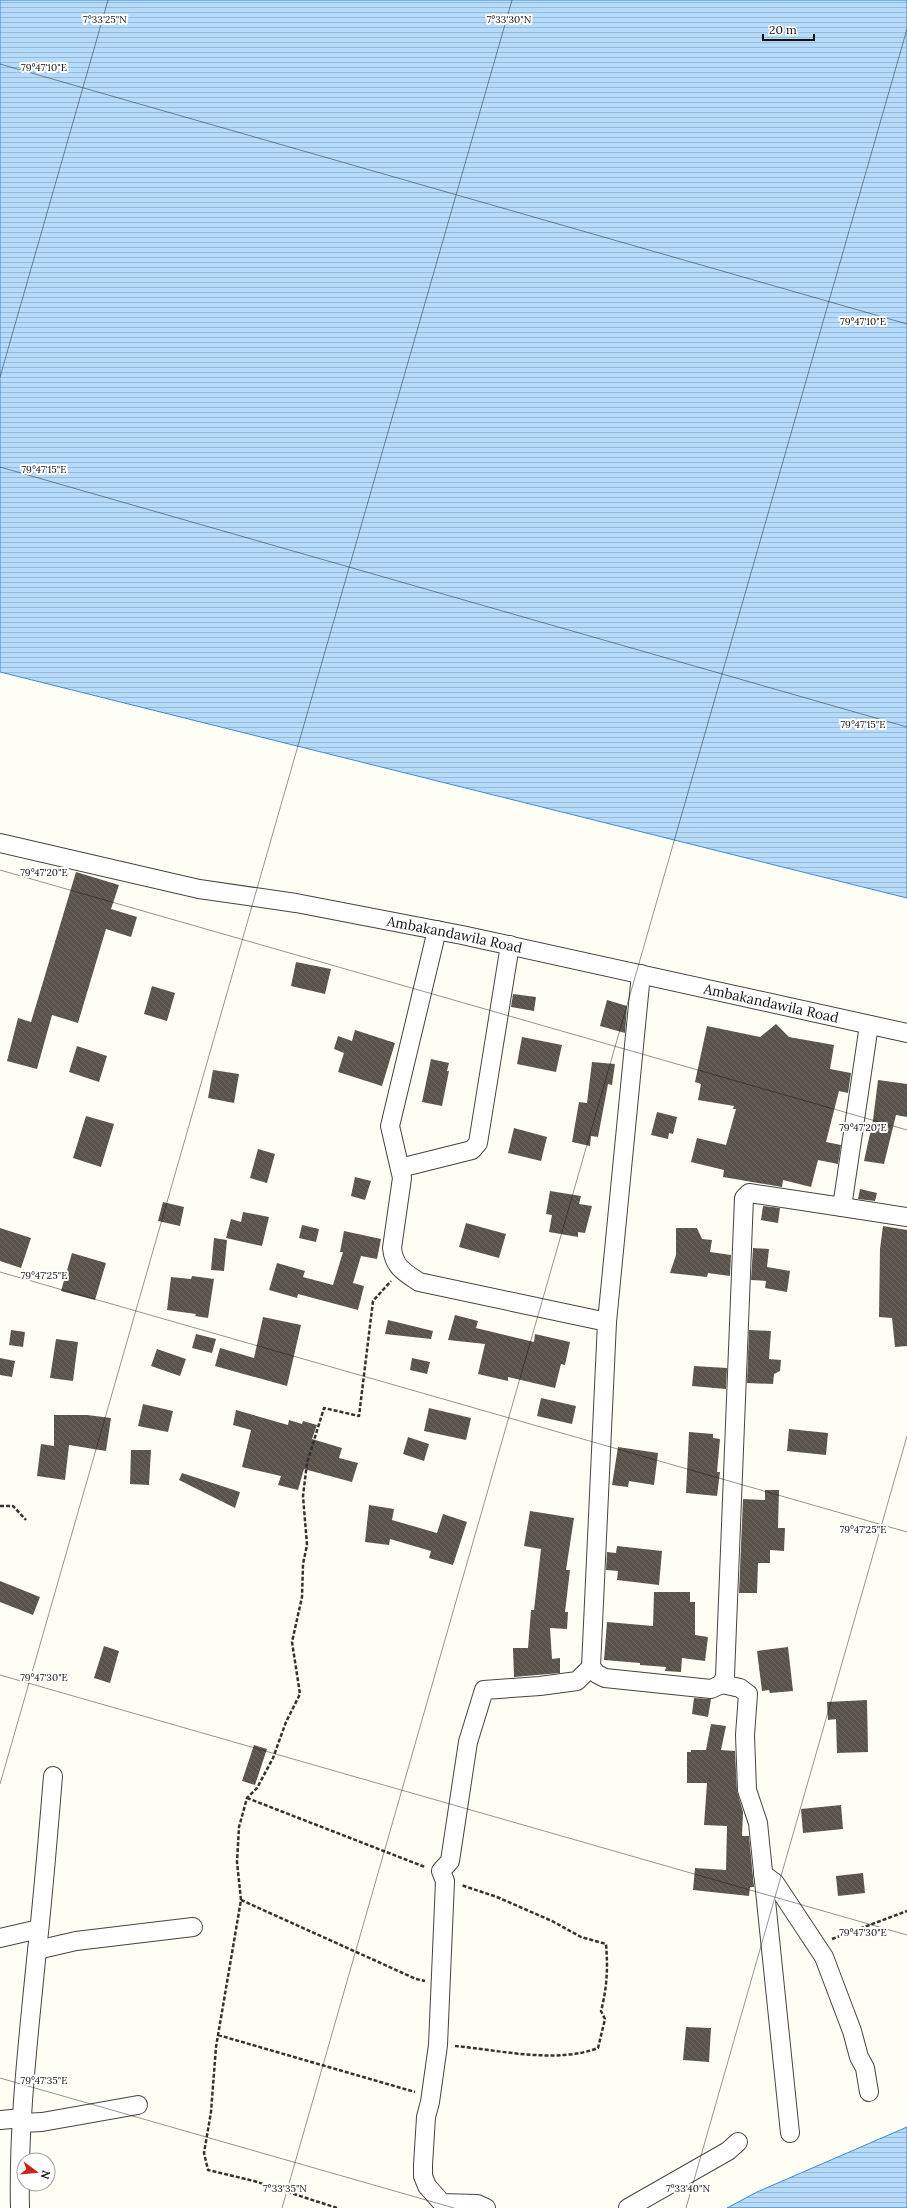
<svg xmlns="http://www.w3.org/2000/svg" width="907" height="2208" font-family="Lora,serif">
	<defs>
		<pattern id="water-rules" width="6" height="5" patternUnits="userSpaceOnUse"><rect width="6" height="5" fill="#b6dbfa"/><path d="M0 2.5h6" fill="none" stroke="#9bbbd5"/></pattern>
		<pattern id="building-back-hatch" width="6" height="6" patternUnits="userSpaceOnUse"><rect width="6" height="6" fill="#5a534c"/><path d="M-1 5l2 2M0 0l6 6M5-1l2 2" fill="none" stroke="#6d6762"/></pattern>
	</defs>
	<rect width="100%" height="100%" fill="#fffef4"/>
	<path fill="url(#water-rules)" stroke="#388bd6" d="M0,0H907V898L0,672Z
		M907,2127V2208H727L757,2192Z"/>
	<path fill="url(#building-back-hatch)" d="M76,872L119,885L111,909L137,917L131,937L106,929L78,1023L52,1015L37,1069L7,1061L18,1018L31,1022Z
		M296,962L331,969L325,994L291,986Z
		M152,986L175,993L167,1021L144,1014Z
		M513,994L536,997L534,1011L511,1007Z
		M607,1000L627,1006L625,1033L600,1026Z
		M776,1024L789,1037L834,1045L830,1069L851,1073L848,1093L839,1091L826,1142L841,1145L838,1164L818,1160L811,1187L783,1180L782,1187L723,1177L724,1170L691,1162L697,1138L726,1145L736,1109H733L734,1106L698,1100L701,1084L695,1082L707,1026L760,1037Z
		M355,1030L395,1043L382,1086L338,1072L344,1053L334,1049L338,1036L352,1041Z
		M522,1037L562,1045L556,1072L517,1064Z
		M77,1046L107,1056L99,1082L69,1072Z
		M431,1059L449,1063L447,1071H449L442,1106L422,1102Z
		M592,1062L615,1064L612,1085L608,1084L598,1137L591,1136L590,1146L572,1142L579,1102L587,1103Z
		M213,1070L239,1074L234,1103L208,1098Z
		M878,1080L907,1084V1117L896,1115L884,1164L864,1161L873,1120Z
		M657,1112L677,1117L673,1134L669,1133L668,1139L651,1135Z
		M86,1116L114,1124L101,1167L73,1158Z
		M514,1128L547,1137L541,1161L508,1153Z
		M258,1149L275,1154L267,1183L250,1178Z
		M355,1177L371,1181L365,1200L351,1196Z
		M860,1189L877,1193L875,1201L858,1199Z
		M550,1191L581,1196L579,1204L592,1206L585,1233L578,1232V1237L549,1232L552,1215L546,1214Z
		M163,1202L184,1207L180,1226L158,1221Z
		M763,1206L780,1208L778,1223L761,1220Z
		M243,1212L269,1217L262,1246L226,1238L231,1219L241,1222Z
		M466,1223L506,1234L499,1258L459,1247Z
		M302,1225L319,1229L316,1242L299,1238Z
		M883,1226L907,1230V1346L895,1347L892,1318L879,1317L880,1249Z
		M0,1228L31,1238L21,1268L0,1261Z
		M676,1228H697L702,1239L712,1240L710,1252L731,1255L730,1276L708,1273L707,1277L670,1273L676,1255Z
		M344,1231L381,1239L377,1259L361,1256L353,1283L364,1286L358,1310L298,1294L297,1298L269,1290L277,1263L305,1271L303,1277L333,1285L343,1252H340Z
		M214,1238L227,1240L224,1271L211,1270Z
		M753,1248L769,1249L767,1267L790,1271L787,1292L765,1288L766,1281L751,1280Z
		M72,1253L106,1263L95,1300L61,1291Z
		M192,1276L214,1279L208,1318L195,1316L196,1314L167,1310L171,1277L191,1279Z
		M455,1315L478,1321L476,1328L534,1342L535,1334L570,1342L565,1365L561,1364L555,1388L508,1377V1381L478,1374L485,1344L448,1340Z
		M263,1317L301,1325L287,1386L215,1366L220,1348L254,1358Z
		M388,1320L433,1331L431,1339L385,1334Z
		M11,1330L25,1332L23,1347L9,1345Z
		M749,1330L771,1331L769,1359L781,1360L780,1371L774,1374L773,1384L747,1383Z
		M196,1334L216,1339L212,1353L192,1348Z
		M56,1339L78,1342L73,1381L50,1378Z
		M157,1349L186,1359L180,1376L151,1366Z
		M0,1358L15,1361L12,1377L0,1375Z
		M412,1358L430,1362L427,1374L410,1370Z
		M694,1366L727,1368L726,1389L692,1386Z
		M541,1398L576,1406L572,1424L537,1416Z
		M143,1404L173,1411L168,1432L138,1426Z
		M429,1408L471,1418L466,1440L424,1431Z
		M236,1410L288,1425L289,1420L302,1424L303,1421L317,1425L312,1439L342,1448L339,1458L358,1463L352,1482L304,1469L298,1490L278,1485L281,1476L242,1467L251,1430L233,1425Z
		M54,1415H87L111,1418L106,1451L69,1445L65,1480L37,1476L41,1444L54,1446Z
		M789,1429L828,1433L826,1455L787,1451Z
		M689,1432L713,1434V1438L720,1439L717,1472H720L717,1496L686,1493Z
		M408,1437L429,1444L424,1461L403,1454Z
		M618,1447L658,1453L654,1485L629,1481L628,1487L612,1485Z
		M131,1450H151L149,1485L130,1484Z
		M182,1473L240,1492L235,1508L179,1480Z
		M765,1490H779L778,1528H785L784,1551L770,1550V1563H758L757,1593H739L743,1499L765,1500Z
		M369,1505L394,1509L392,1520L437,1533L443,1514L467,1522L453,1565L429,1558L431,1551L390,1539L389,1545L365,1542Z
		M530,1511L574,1518L566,1570H570L565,1612H568L567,1629L550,1628L552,1659L560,1658V1673L514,1677L513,1648H528L531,1610H534L541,1549L524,1546Z
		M617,1546L662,1551L659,1585L617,1580L618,1571L606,1570L607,1552L616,1553Z
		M0,1581L40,1597L33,1615L0,1602Z
		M654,1592H690V1602H695V1635L708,1637L705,1661L682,1658L681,1672L665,1671L666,1667L640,1665V1663L604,1660L607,1622L653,1626Z
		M104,1646L119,1651L110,1683L94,1678Z
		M788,1647L793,1691L770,1693L769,1690L762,1691L757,1651Z
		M694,1698L711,1699L708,1717L692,1714Z
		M867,1700L868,1752L837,1753L836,1719L828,1720L827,1702Z
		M711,1724L726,1726L721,1750L735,1751L737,1791L743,1812L742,1836H749L754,1887H750L749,1896L693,1890L695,1868L726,1870L727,1826L704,1825L707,1783H687V1752H691V1750H706Z
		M254,1745L267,1749L255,1785L242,1781Z
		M841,1805L843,1829L803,1833L801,1809Z
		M863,1873L865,1893L838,1896L836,1876Z
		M686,2027L711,2028L709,2062L683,2060Z"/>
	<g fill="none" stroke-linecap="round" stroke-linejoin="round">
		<g stroke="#444" stroke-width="20">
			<g id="street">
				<path id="s1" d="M0,843L199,889L296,903L462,935L907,1033"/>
				<path d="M437,930L390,1126L402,1178L392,1248C394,1267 404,1272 419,1282L607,1322"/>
				<path d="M641,974L607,1322L591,1667L597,1674L605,1678L711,1689L722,1684L725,1676L744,1198L749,1193L842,1207L869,1025"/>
				<path d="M400,1168L472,1150L478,1143L510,945"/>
				<path d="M842,1207L907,1217"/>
				<path d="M722,1684L740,1688L748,1694L745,1735L747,1790L758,1823L790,2133"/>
				<path d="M763,1874L775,1883L824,1957L852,2031L859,2057L865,2068L869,2092"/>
				<path d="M0,1938L39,1929"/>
				<path d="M37,1950L76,1941L193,1927"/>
				<path d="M0,2120L23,2118"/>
				<path d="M22,2123L42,2122L138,2105"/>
				<path d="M20,2208C18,2125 28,2043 36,1960C43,1899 48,1837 53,1776"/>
				<path d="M486,2208L477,2204L442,2203L427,2186L423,2176V2165L426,2117L430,2102L438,2045L445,1881L441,1871L450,1861L468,1742L484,1690L540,1686L577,1681L591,1667"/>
				<path d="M628,2208L728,2151L738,2142"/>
			</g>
		</g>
		<path stroke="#333" stroke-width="2.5" stroke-dasharray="4 2" stroke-linecap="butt" d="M0,1506H13L26,1520
			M247,1798L425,1867
			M241,1900L416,1979L425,1981
			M832,1939L907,1911
			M218,2035L415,2092
			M455,2046C499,2050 556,2064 598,2048L605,2019L601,2011C607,1988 608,1968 606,1944L581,1937L552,1921L497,1897L461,1885
			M337,2208L254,2181L208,2170L204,2153L211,2112L216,2047L241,1900L237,1862L239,1827L247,1798L257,1788L273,1758L286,1722L300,1694L292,1642L302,1597L303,1564L307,1545L303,1496L307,1463L324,1408L359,1416L373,1301L391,1281"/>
		<use href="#street" stroke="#fff" stroke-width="18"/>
	</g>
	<path fill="none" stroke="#111" stroke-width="1" stroke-opacity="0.45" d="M0,64L907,324M0,377L108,0M0,467L907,727M0,870L907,1130M0,1272L907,1532M0,1675L907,1935M0,1784L512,0M0,2078L454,2208M282,2208L907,29M686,2208L907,1436"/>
	<g text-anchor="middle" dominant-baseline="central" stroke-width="4" stroke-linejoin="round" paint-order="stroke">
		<g font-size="14" fill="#111" stroke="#fff">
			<text stroke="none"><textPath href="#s1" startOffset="464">Ambakandawila Road</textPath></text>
			<text stroke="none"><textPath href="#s1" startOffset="788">Ambakandawila Road</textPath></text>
		</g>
	</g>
	<g font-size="10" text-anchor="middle" fill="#111" stroke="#fff" stroke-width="4" stroke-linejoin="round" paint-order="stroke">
		<text x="105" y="23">7°33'25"N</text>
		<text x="509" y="23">7°33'30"N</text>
		<text x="44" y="71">79°47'10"E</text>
		<text x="863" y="325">79°47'10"E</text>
		<text x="44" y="473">79°47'15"E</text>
		<text x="863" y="728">79°47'15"E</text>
		<text x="44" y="876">79°47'20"E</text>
		<text x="863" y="1131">79°47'20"E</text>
		<text x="44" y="1279">79°47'25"E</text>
		<text x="863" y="1533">79°47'25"E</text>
		<text x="44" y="1681">79°47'30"E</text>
		<text x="863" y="1936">79°47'30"E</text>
		<text x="44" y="2084">79°47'35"E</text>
		<text x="285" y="2192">7°33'35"N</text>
		<text x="688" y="2192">7°33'40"N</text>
	</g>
	<g transform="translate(36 2172) rotate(106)"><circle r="19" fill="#ffffff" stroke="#a0a0a0"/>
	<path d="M0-3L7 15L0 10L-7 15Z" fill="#cb231e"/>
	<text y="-6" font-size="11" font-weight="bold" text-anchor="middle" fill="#111111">N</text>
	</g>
	<path d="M763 34v6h51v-6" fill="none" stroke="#111111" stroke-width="2"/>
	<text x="769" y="34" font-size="12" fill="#111111" stroke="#ffffff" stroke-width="3" paint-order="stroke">20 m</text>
</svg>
